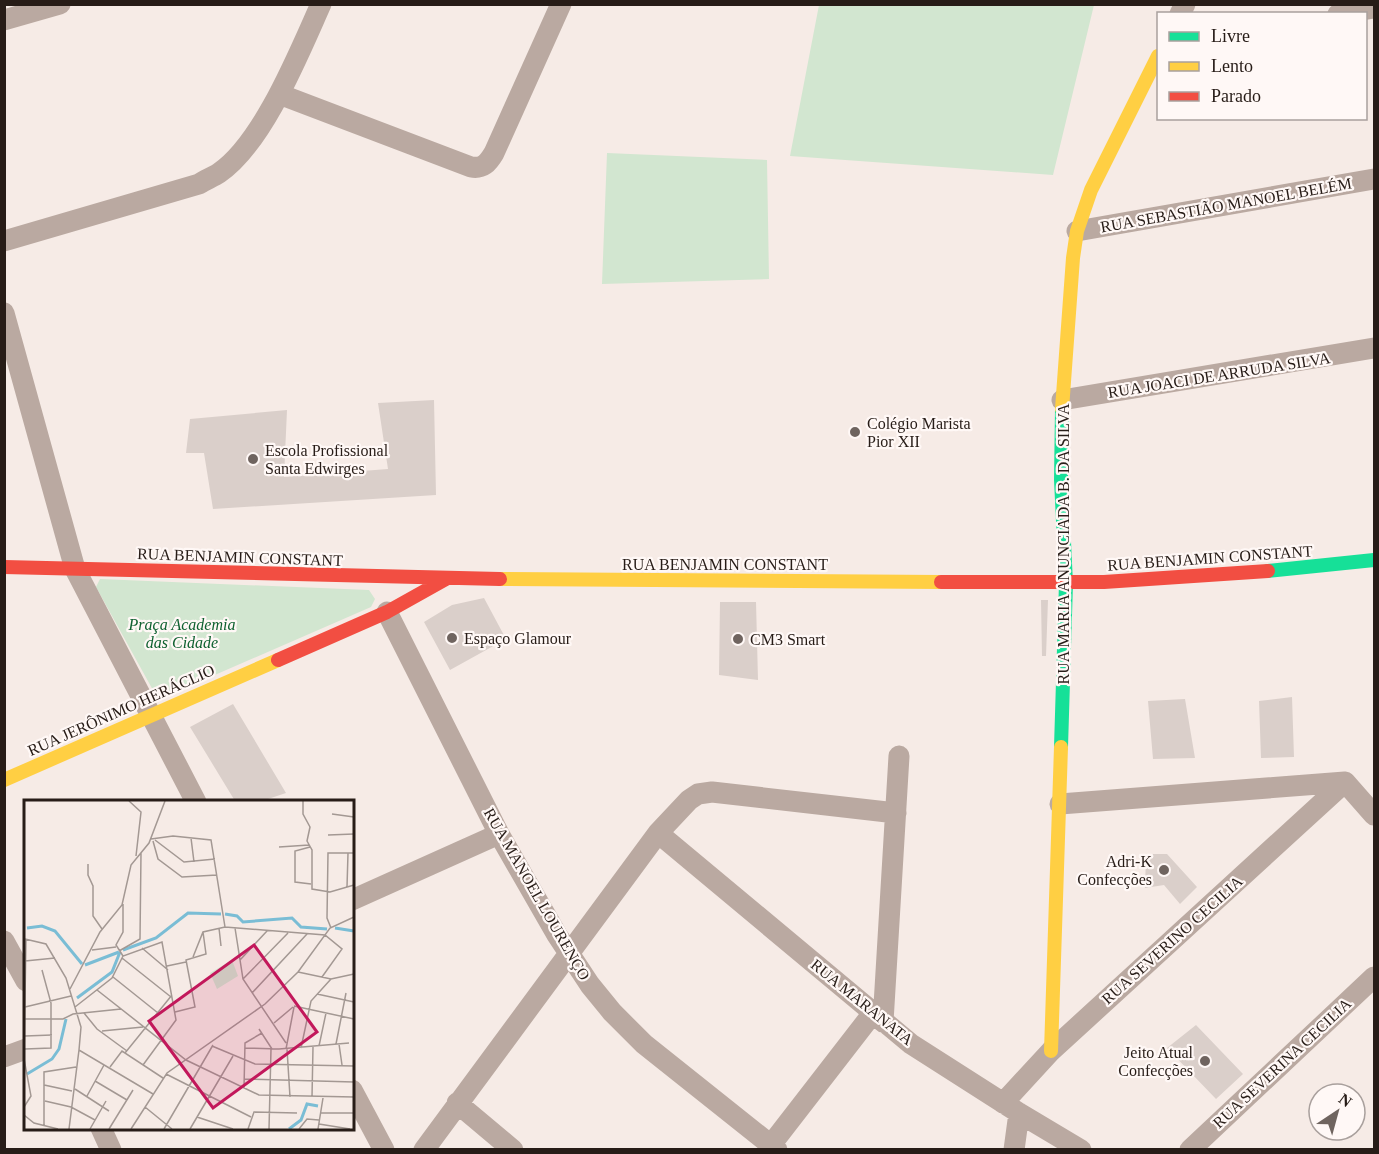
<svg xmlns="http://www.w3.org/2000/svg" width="1379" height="1154" font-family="Georgia,serif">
	<rect width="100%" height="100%" fill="#f6ebe6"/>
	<path fill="#d2e6d0" d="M819,5H1094L1053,175L790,156Z
		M607,153L767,160L769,279L602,284Z
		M100,579L369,590L375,599L371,607L162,698L154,692L96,587Z"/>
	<path fill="#dacfca" d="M434,400L436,495L213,509L204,453H186L190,419L287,410L284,477L388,469L378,403Z
		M484,598L506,639L450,670L424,622L452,605Z
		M1041,600H1048L1046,656H1042Z
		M720,602H756L758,680L719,675Z
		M1292,697L1294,757L1261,758L1259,701Z
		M1185,699L1195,758L1153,759L1148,701Z
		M233,704L286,793L262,801H235L190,727Z
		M1146,854H1167L1197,887L1180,904L1164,885L1145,888Z
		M1196,1025L1243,1074L1216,1099L1167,1048Z"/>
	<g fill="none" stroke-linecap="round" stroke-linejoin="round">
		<path stroke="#baa9a1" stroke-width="21" d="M1180,14L1185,4
			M1338,14L1374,8
			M4,20L60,4
			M279,94L471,167C483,169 488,163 494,153L561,4
			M1077,231L1374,179
			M4,241L199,184C205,180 213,177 219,173C263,143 299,53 321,4
			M4,313L75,569L196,802
			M1062,400L1374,348
			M387,612L499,834L557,935L590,985L612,1012L644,1044L777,1150
			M1345,782L1374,815
			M1060,804L1345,782
			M658,833L911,1044L1019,1113L1081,1150
			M352,900L499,834
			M4,941L26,981
			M883,1022L899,756
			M4,1057L26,1049
			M352,1090L384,1150
			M457,1103L513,1150
			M1003,1103L1051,1051L1345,782
			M101,1128L111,1150
			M424,1150L658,833L689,800L698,794L712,792L896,813
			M767,1150L873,1013
			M1014,1150L1019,1113
			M1190,1150L1374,977"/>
		<path stroke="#16e098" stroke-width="14" d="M1268,571L1374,560
			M1061,747L1066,583L1061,480L1062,409"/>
		<path stroke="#ffcf43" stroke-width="14" d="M1062,409L1073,258L1077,231L1091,190L1158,56
			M500,579L941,582
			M4,780L278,660
			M1051,1051L1061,747"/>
		<path stroke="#f24e42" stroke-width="14" d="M4,567L500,579
			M941,582H1104L1268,571
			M278,660L387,612L446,579"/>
	</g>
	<g fill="#6f645f" stroke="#fff8f6" stroke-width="2">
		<circle cx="855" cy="432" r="6"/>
		<circle cx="253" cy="459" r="6"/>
		<circle cx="452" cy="638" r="6"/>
		<circle cx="738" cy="639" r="6"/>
		<circle cx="1164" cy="870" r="6"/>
		<circle cx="1205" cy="1061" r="6"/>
	</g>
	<g text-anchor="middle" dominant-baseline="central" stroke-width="4.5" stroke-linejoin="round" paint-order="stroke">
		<g font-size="16" fill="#271c17" stroke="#fff8f6">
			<text transform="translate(1226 205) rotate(-10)">RUA SEBASTIÃO MANOEL BELÉM</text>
			<text transform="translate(1219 375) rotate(-9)">RUA JOACI DE ARRUDA SILVA</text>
			<text transform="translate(1063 544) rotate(-90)">RUA MARIA ANUNCIADA B. DA SILVA</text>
			<text transform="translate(240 557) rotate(2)">RUA BENJAMIN CONSTANT</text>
			<text transform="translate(1210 558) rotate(-4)">RUA BENJAMIN CONSTANT</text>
			<text x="725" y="564">RUA BENJAMIN CONSTANT</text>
			<text transform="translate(121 710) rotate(-24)">RUA JERÔNIMO HERÁCLIO</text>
			<text transform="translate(537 894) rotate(60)">RUA MANOEL LOURENÇO</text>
			<text transform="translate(1172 940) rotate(-42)">RUA SEVERINO CECILIA</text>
			<text transform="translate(862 1002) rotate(39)">RUA MARANATA</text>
			<text transform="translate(1282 1063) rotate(-43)">RUA SEVERINA CECILIA</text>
		</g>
		<g font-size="16" fill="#271c17" stroke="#fff8f6" text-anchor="start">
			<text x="867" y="423">Colégio Marista<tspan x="867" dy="18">Pior XII</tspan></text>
			<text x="265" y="450">Escola Profissional<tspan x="265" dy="18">Santa Edwirges</tspan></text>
			<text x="464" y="638">Espaço Glamour</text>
			<text x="750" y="639">CM3 Smart</text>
			<text x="1152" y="861" text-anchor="end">Adri-K<tspan x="1152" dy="18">Confecções</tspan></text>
			<text x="1193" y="1052" text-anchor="end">Jeito Atual<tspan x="1193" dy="18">Confecções</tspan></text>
		</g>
		<g font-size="16" font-style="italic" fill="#0f6130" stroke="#fff8f6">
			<text x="182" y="624">Praça Academia<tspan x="182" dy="18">das Cidade</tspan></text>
		</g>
	</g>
	<g transform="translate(24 800)">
		<rect width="330" height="330" fill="#f6ebe6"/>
		<path d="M208,160L214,176L193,189L186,173Z" fill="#d2e6d0"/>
		<path fill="none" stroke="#7abdd5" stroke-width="3" d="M201,114L213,116L219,122L268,118L277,127L303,129M3,128L18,126L31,131L58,164M311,128L330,131M99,150L132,138L164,113L197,114M61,165L95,152M53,198L88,172L96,152M3,274L28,259L35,249L42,219M265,329L277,320L283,304L294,306"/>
		<path fill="none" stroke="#a39893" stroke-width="1.5" d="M105,1L117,12L112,56M279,1V14L286,27L283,41L288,50V89L306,92L330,85M308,14L330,17M304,35L330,34M167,38L170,62M127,39L149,36L187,40L201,127M131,40L160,62L191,59M129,41L134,59L158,77L193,75M255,47L285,45M286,47L271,51V82L287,84M64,64V75L69,86V116L78,129M323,87L324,53M195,128L197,146M211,128L219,179L262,243M307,128L303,118L304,53H330M1,139L22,144L42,178L57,227L55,250M118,148L144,170M68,150L92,147M95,151L116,139L117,53M99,156L92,145L99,132V104M169,157L179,132L201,127L301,135L318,149L298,177M98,158L147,197M216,160L243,131M1,161L31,158M143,166L162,162M274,172L307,179L330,174M89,177L134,213M219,179L264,133M46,189L76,132L98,105L107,65L125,43L141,1M73,190L162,260L235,295L330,297M228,193L283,134M293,194L330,202M270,206L330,219M1,207L47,196M51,207L88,178L99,156L138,142L152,220L119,265M151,212L171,207L162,160L182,154L179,132M60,213L73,229L103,251M1,219H39L49,214L97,209M250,223L269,207M235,229L248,249M78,231L119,227M1,236L28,235M312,244L322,193M315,244L318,265M188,246L231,264L330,266M295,246L302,213M221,248L255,249L325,243M277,248L287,201L307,179M1,249L27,248V203L18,170M262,249L270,207M263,249L266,297M101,253L148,195M86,267L98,251L139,278M142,274L227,317M220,279L330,282M71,281L103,300M20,285V272L52,267M220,288L221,243L238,233M51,289L85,311M63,296L80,265M288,297L289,247M21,301L47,307L71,320M0,307L7,296L0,259L2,139M121,307L148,329M297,313H330M0,315L10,323L34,329M173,317L209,329M295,324L326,329M20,326V285L48,291M45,329L55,250L129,294M66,329L82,301M85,329L109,290M107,329L143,273L241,204L274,172L306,128L330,117M140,329L189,245M166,329L209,256M224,329L230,312L273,313M245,329L247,249M275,329L283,319L295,320M294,329L299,298"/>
		<path fill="#c2185b" fill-opacity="0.15" stroke="#c2185b" stroke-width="3" d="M230,145L293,232L189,308L125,221Z"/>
		<rect width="330" height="330" fill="none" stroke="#271c17" stroke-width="3"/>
	</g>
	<rect width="1379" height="1154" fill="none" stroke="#271c17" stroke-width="12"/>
	<rect x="1157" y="12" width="210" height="108" fill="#fff8f6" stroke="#a9a09d" stroke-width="1.5"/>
	<rect x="1169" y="32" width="30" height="9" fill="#16e098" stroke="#a9a09d" stroke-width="1.5"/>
	<text x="1211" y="42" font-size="18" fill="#271c17">Livre</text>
	<rect x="1169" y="62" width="30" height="9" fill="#ffcf43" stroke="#a9a09d" stroke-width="1.5"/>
	<text x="1211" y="72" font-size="18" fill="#271c17">Lento</text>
	<rect x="1169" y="92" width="30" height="9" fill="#f24e42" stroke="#a9a09d" stroke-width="1.5"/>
	<text x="1211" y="102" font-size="18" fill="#271c17">Parado</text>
	<g transform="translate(1337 1112) rotate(36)"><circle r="28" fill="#fff8f6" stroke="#a9a09d" stroke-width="1.5"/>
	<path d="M0-4.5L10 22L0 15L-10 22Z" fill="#6f645f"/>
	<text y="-9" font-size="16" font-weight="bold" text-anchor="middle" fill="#271c17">N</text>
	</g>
</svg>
